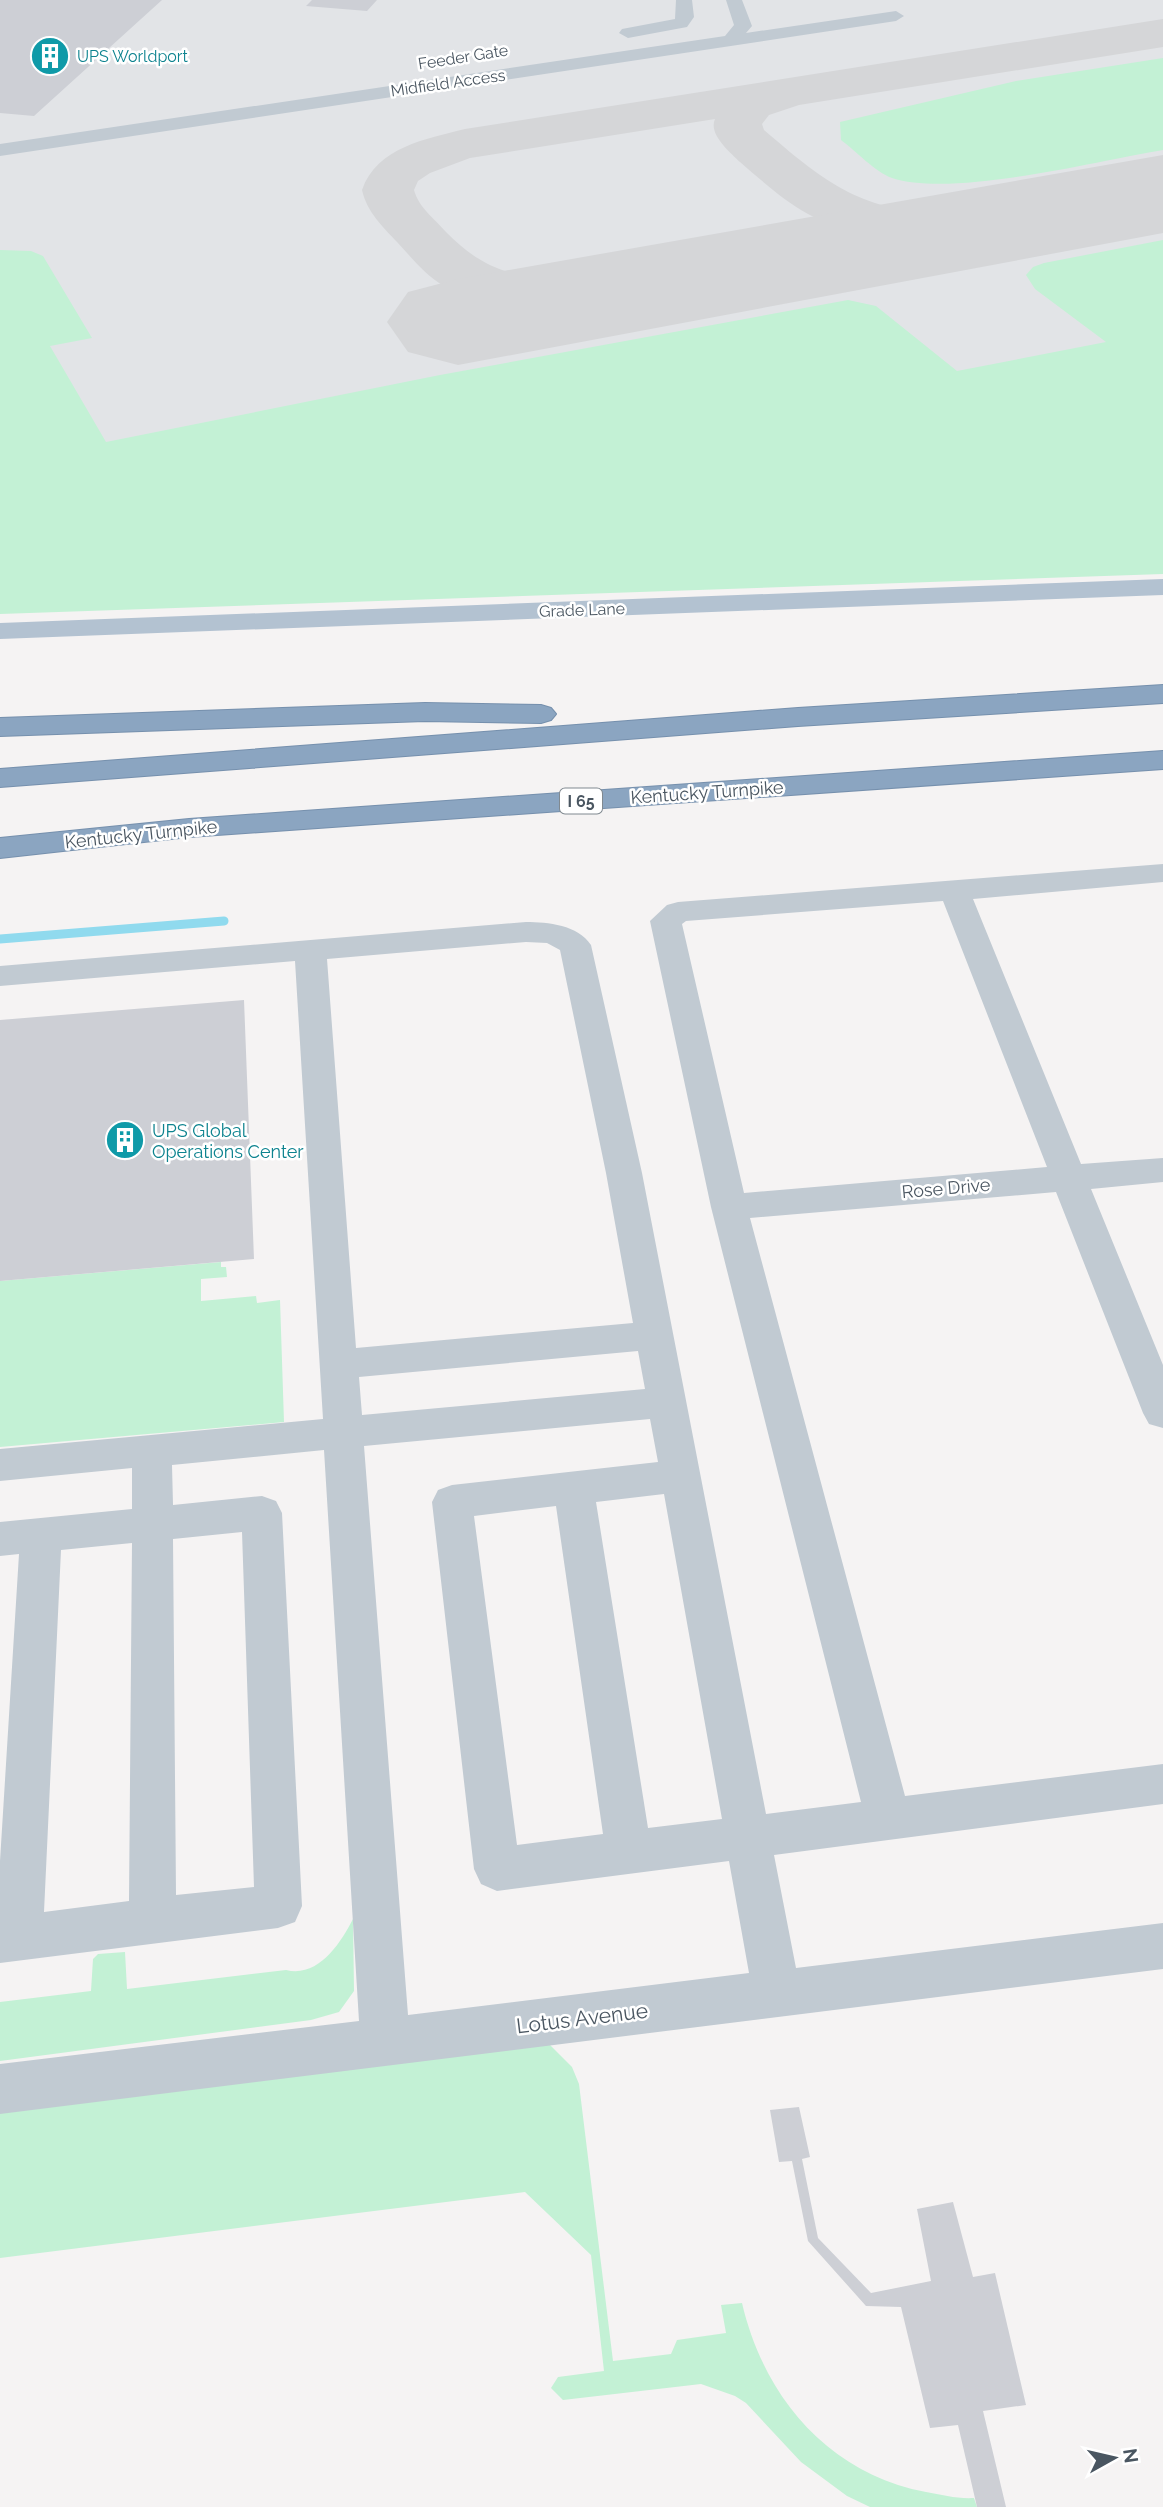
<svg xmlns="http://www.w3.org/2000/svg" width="1163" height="2507" font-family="Raleway,sans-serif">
	<rect width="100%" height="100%" fill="#f5f3f3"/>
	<path fill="#e2e4e7" d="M0,0H1163V562L0,597Z"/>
	<path fill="#c3f1d5" d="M1163,58V150C1096,161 954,198 892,178C875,172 856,151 841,140L840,122L1016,81Z
		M1163,240V574L0,614V250L31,251L43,256L92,338L50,346L106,442L440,375L848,300L876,306L957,371L1106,342L1035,289L1026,275L1033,267L1044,263Z
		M221,1262V1267H226L227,1277L201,1279V1301L256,1296L257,1303L280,1300L284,1422L0,1447V1281Z
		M353,1919L354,1991L339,2012L311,2020L0,2061V2002L91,1991L93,1959L98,1954L125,1952L127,1989L286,1970C318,1978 340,1944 353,1919Z
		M549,2044L572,2067L579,2084L613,2361L671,2354L677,2340L726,2333L721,2305L742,2303C764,2397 828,2473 926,2492C942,2495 958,2499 974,2498L977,2507H870L847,2496L801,2462L746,2403L735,2396L701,2384L563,2400L551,2388L558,2377L604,2371L591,2255L525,2192L0,2258V2111Z"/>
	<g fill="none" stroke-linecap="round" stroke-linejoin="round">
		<path stroke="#90daee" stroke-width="9" d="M0,939L224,921"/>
		<path fill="#d5d6d8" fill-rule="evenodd" d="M1163,19V47L799,105L769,115L762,124L764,130C820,178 860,212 938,212C967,211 995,205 1023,212L1031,223L1023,234C955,251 871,249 808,214C783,200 762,181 740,162C730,152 708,134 715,119L470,158L430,173L418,181L414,190C419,208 434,218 446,232C487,274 522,280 579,278C600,278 617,276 638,281L646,293L638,305C582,319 494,317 444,286C425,275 412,258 397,242C382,226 367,212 362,190C377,147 426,139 465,129Z"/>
		<path fill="#d5d6d8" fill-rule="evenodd" d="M1163,155V233L458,365L408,352L387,322L408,292L458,279Z"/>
	</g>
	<path fill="#cdcfd5" d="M0,0H162L34,116L0,113Z
		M312,0H377L367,11L306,6Z
		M244,1000L254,1259L0,1281V1020Z
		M799,2107L810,2157L802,2159L818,2238L871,2293L931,2281L917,2209L953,2202L973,2277L995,2273L1026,2405L983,2411L1006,2507H977L958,2425L930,2428L901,2307L866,2306L808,2241L792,2161L779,2162L770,2110Z"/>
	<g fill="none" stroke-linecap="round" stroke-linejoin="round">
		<g stroke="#7690ad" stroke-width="2">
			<path id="highway" d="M1163,685V703L798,726L0,787V769L798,708Z
				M425,703L541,705L551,708L556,714L551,720L541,723L425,721L0,736V718Z
				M1163,751V769L189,837L0,858V838L189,819Z"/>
		</g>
		<path fill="#c1cad2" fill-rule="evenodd" d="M676,0H692L694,17L687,27L628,38L619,33L622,29L675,19Z
			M726,0H742L752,26L746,33L896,11L904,16L896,21L0,156V144L725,36L734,25Z
			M1163,864V882L973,899L1081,1164L1163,1158V1182L1091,1189L1163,1365V1428L1149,1424L1143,1413L1056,1192L750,1218L905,1796L1163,1764V1804L774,1855L796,1968L1163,1923V1969L0,2114V2064L359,2021L324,1450L172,1465L173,1505L262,1496L276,1501L282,1513L302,1906L295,1922L278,1928L0,1963V1861L19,1554L0,1556V1522L132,1509V1468L0,1481V1449L323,1419L295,961L0,986V966L526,922C548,922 578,925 591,945L642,1173L766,1814L861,1802L711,1207L650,921L667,905L678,902ZM943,901L1047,1167L744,1193L682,924L686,921ZM526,942L547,943L560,950L606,1173L633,1323L356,1348L327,959ZM638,1351L645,1389L362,1415L359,1377ZM650,1419L658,1462L452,1485L438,1490L432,1502L474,1869L481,1884L497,1891L729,1861L749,1973L408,2015L364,1446ZM664,1494L722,1819L648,1828L596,1502ZM556,1506L603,1834L517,1845L474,1516ZM242,1532L254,1887L176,1895L173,1539ZM132,1543L129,1901L44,1912L61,1550Z"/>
		<path fill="#b3c2d1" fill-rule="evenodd" d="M1163,579V595L0,639V623Z"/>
		<use href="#highway" fill="#8ba5c1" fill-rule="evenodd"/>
	</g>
	<defs>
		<g id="building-disc" transform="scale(2.0125)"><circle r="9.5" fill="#0f9aa8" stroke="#fff"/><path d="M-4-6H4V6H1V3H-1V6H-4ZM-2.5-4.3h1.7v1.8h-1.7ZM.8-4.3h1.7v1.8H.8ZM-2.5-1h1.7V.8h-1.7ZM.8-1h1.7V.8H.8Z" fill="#fff"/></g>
	</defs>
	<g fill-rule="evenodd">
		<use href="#building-disc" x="50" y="56"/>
		<use href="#building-disc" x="125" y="1140"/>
	</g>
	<g text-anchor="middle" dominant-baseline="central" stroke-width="5" stroke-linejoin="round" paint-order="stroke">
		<g font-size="16" fill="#0d838f" stroke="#fff" text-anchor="start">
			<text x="77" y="56">UPS Worldport</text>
		</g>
		<g font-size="16" fill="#4a5661" stroke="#fff">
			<text transform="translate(463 57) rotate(-9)">Feeder Gate</text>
			<text transform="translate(448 83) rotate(-8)">Midfield Access</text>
			<text transform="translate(582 610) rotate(-2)">Grade Lane</text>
		</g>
		<rect fill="#fff" stroke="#808990" stroke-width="2" x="560" y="788.5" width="42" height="25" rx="5"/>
		<g font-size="16" font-weight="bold" fill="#4a5661">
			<text x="581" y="801">I 65</text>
		</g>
		<g font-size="18" fill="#4a5661" stroke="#fff">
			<text transform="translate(707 792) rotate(-4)">Kentucky Turnpike</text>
			<text transform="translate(141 834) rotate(-6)">Kentucky Turnpike</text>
			<text transform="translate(946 1188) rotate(-5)">Rose Drive</text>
		</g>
		<g font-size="18" fill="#0d838f" stroke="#fff" text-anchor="start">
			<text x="152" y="1130">UPS Global<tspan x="152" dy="21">Operations Center</tspan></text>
		</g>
		<g font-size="21" fill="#4a5661" stroke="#fff">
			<text transform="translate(582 2018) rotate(-7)">Lotus Avenue</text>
		</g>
	</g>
	<g transform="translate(1114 2458) rotate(82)" stroke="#ffffff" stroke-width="5" paint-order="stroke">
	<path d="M0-5L12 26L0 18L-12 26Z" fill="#4a5661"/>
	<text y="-10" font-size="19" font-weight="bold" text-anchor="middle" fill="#4a5661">N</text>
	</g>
</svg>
